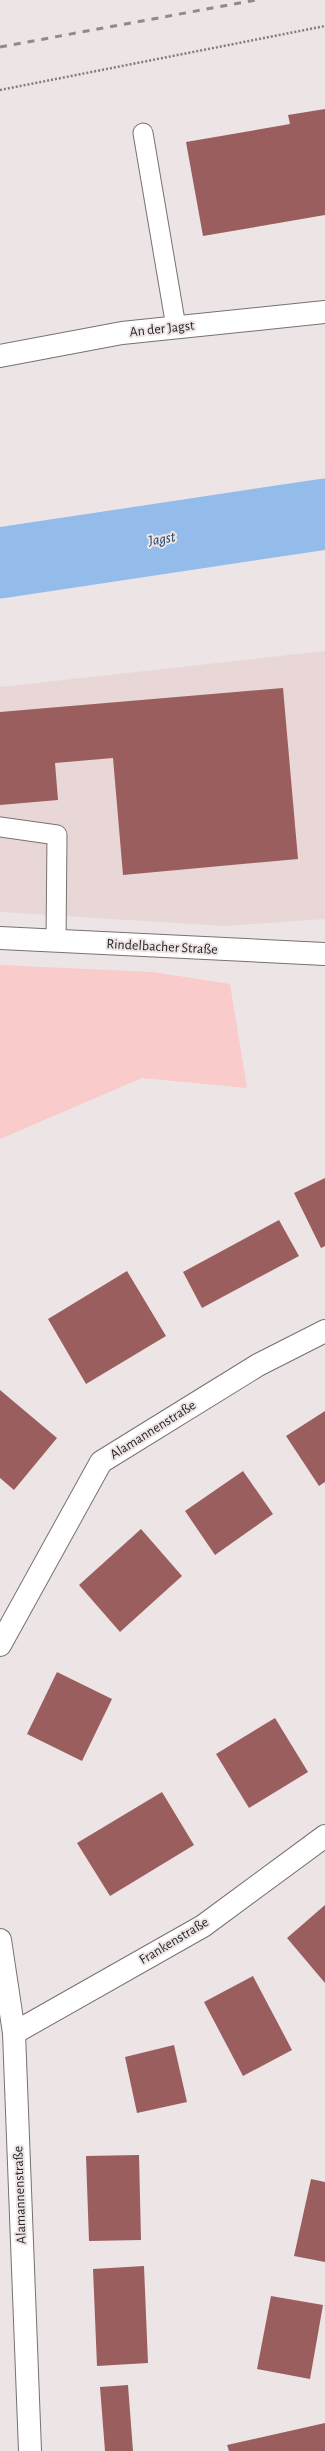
<svg xmlns="http://www.w3.org/2000/svg" width="325" height="2451" font-family="'Alegreya Sans',sans-serif">
	<rect width="100%" height="100%" fill="#ede5e5"/>
	<path fill="#e8d7d6" d="M325,651V919L224,926L0,912V687Z"/>
	<path fill="#f9cbcb" d="M0,965L153,972L230,984L247,1088L142,1078L0,1139Z"/>
	<g fill="none" stroke-linecap="round" stroke-linejoin="round">
		<path stroke="#93bceb" stroke-width="71" d="M0,563L325,514"/>
	</g>
	<path fill="#9b5e5f" d="M325,109V215L203,236L186,142L290,124L288,115Z
		M283,688L298,859L123,875L113,758L55,763L58,800L0,805V712Z
		M325,1178V1246L321,1248L294,1193Z
		M279,1220L299,1256L202,1308L183,1272Z
		M127,1271L166,1336L86,1384L48,1319Z
		M0,1390L57,1438L14,1490L0,1478Z
		M325,1411V1482L319,1486L286,1436Z
		M243,1471L273,1514L215,1555L185,1511Z
		M141,1529L182,1576L120,1632L79,1585Z
		M57,1672L112,1699L82,1761L27,1734Z
		M275,1718L308,1772L249,1808L216,1754Z
		M162,1792L194,1845L110,1896L77,1843Z
		M325,1905V1983L287,1938Z
		M253,1976L292,2050L243,2076L204,2002Z
		M174,2045L187,2102L137,2113L125,2057Z
		M139,2155L141,2240L89,2241L86,2156Z
		M311,2179L325,2182V2262L294,2256Z
		M144,2266L148,2363L97,2366L93,2269Z
		M271,2296L323,2305L310,2379L257,2369Z
		M128,2385L133,2451H105L100,2387Z
		M325,2423V2451H229L227,2445Z"/>
	<g fill="none" stroke-linecap="round" stroke-linejoin="round">
		<g stroke="#787171" stroke-width="21">
			<path id="lane" d="M143,133L176,327
				M0,827L57,835L56,941"/>
		</g>
		<g stroke="#787171" stroke-width="24">
			<path id="street" d="M0,356L122,333L325,312
				M0,938L325,954
				M0,1645L101,1462L258,1365L325,1331
				M0,1940L14,2033L30,2451
				M14,2033L203,1926L325,1836"/>
		</g>
		<path stroke="#827d7d" stroke-width="2.5" stroke-dasharray="2 2" stroke-linecap="butt" d="M0,90L325,26"/>
		<use href="#lane" stroke="#fff" stroke-width="19"/>
		<use href="#street" stroke="#fff" stroke-width="22"/>
		<path stroke="#908a8a" stroke-width="3" stroke-dasharray="7 7" stroke-linecap="butt" d="M0,47L256,0"/>
	</g>
	<g text-anchor="middle" dominant-baseline="central" stroke-width="4" stroke-linejoin="round" paint-order="stroke">
		<g font-size="14" fill="#282525" stroke="#ede5e5">
			<text transform="translate(162 329) rotate(-6)">An der Jagst</text>
			<text transform="translate(162 947) rotate(3)">Rindelbacher Straße</text>
			<text transform="translate(153 1430) rotate(-32)">Alamannenstraße</text>
			<text transform="translate(174 1941) rotate(-31)">Frankenstraße</text>
			<text transform="translate(20 2195) rotate(-92)">Alamannenstraße</text>
		</g>
		<g font-size="15" font-style="italic" fill="#123c68" stroke="#ede5e5">
			<text transform="translate(162 539) rotate(-9)">Jagst</text>
		</g>
	</g>
</svg>
